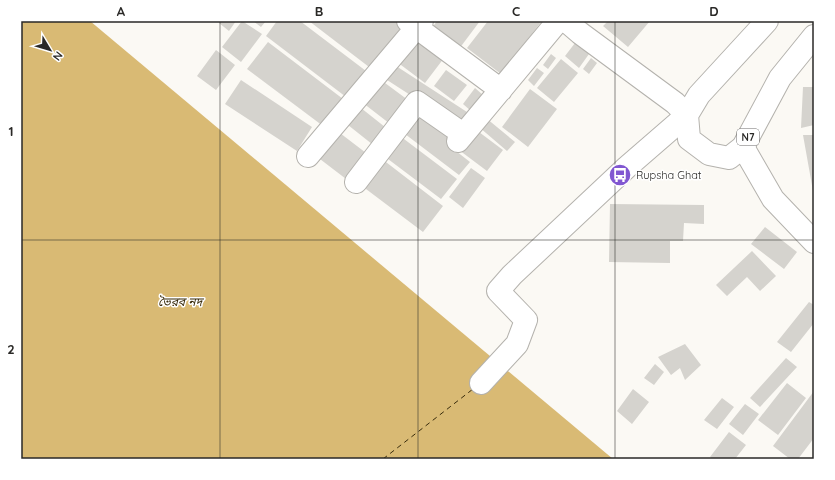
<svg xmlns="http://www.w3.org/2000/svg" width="835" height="480" font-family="Quicksand,'Noto Sans Bengali',sans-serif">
	<rect width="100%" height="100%" fill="#fbf9f4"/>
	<path fill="#d9ba74" d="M21,21H90L613,459H21Z"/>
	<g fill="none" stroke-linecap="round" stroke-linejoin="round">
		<path stroke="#392c0c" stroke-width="1" stroke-dasharray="5 4" stroke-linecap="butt" d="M383,459L473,389"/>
	</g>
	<path fill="#d5d3ce" d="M220,21H236L229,31L219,23Z
		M242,21L262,34L241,62L222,47Z
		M253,21H266L261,27Z
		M277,21H300L370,74L350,100L266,36Z
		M309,21H397L405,27L373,70Z
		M437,21H480L459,49L432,28Z
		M488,21L541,22L501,74L467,48Z
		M608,21H650L628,47L603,26Z
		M416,37L444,58L425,83L397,62Z
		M268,42L347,102L327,129L247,69Z
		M575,43L589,54L579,68L565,56Z
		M216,50L235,65L216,90L197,76Z
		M551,54L556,58L548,69L543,65Z
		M591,58L597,63L589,74L583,69Z
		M561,59L578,73L554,102L537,88Z
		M393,64L467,112L458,126L384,78Z
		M537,68L544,73L534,86L528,80Z
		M446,70L467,85L454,101L434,86Z
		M241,80L312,127L297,151L225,104Z
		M381,80L412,103L394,127L363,103Z
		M803,87H814V125L801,128Z
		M475,88L483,95L471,111L463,104Z
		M530,89L557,109L528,147L502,127Z
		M419,107L454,134L447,144L470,162L459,175L401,131Z
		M361,108L390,131L377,148L348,125Z
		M486,118L515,142L507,151L479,127Z
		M475,129L503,150L487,171L459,150Z
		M336,130L370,156L350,182L316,156Z
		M803,135H814V191H813Z
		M400,136L457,179L441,199L384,156Z
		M382,159L443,206L423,232L362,186Z
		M471,168L485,178L463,208L449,197Z
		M610,204L704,205V224L684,223L683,241H670V263L609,262Z
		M765,227L797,252L784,269L751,244Z
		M752,251L776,276L760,291L747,277L727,296L716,285Z
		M809,302L814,305V323L791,352L777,342Z
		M685,344L701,365L685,380L680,368L671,375L658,357Z
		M786,358L797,367L760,407L750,398Z
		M655,364L664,372L654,385L644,378Z
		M787,383L806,398L778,435L758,420Z
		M633,389L649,402L632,424L617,411Z
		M814,391V438L798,459H790L773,446Z
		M722,398L734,407L717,429L704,420Z
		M745,404L759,414L743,435L729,424Z
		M729,432L746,445L735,459H713L710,457Z"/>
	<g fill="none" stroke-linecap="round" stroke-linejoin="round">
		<g stroke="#b4b2ad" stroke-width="24">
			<path id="minor" d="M408,21L501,90
				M458,141L558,21
				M743,147L773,199L814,242
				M308,156L422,21
				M356,182L417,102L463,134
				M481,383L517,344L526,320L498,291L512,275L627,167L687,115L675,103L580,33L566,21"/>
		</g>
		<g stroke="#b4b2ad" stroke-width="24">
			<path id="highway" d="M767,21L699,95L687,115L689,139L709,154L729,158L743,147L780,78L814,36"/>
		</g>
		<use href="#minor" stroke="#fff" stroke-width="22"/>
		<use href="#highway" stroke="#fff" stroke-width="22"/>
	</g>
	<path fill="none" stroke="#2a2927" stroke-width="1" stroke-opacity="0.55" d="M220,21V459M418,21V459M615,21V459M21,240H814"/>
	<defs>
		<g id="bus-disc" transform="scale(1.15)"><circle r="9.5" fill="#8157d1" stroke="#fff"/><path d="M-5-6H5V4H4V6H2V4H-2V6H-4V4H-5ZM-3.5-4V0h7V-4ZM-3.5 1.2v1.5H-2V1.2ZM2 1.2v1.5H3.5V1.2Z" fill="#fff"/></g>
	</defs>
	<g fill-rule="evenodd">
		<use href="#bus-disc" x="620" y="175"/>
	</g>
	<g text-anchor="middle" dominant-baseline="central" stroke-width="3" stroke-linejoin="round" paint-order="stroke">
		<rect fill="#fff" stroke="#6a6968" stroke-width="1" x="737" y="129" width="22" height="16" rx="3"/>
		<g font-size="10" font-weight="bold" fill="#2a2927">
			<text x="748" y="137">N7</text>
		</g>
		<g font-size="11" fill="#2a2927" stroke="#fff" text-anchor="start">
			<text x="636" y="175">Rupsha Ghat</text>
		</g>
		<g font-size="12" font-style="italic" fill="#392c0c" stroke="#fff">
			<text x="180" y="301">ভৈরব নদ</text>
		</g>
	</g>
	<rect width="835" height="480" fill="none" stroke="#ffffff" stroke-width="44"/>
	<g transform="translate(50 50) rotate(128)" stroke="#ffffff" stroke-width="3" paint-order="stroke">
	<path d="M0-3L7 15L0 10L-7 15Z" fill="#2a2927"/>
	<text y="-6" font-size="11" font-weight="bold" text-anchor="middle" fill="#2a2927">N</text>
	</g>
	<rect x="22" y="22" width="791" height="436" fill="none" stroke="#2a2927" stroke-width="1.5"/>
	<g font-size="13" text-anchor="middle" font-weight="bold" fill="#2a2927">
		<text x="121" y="16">A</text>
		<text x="319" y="16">B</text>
		<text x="516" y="16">C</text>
		<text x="714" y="16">D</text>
		<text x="11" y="136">1</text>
		<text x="11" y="354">2</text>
	</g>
</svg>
